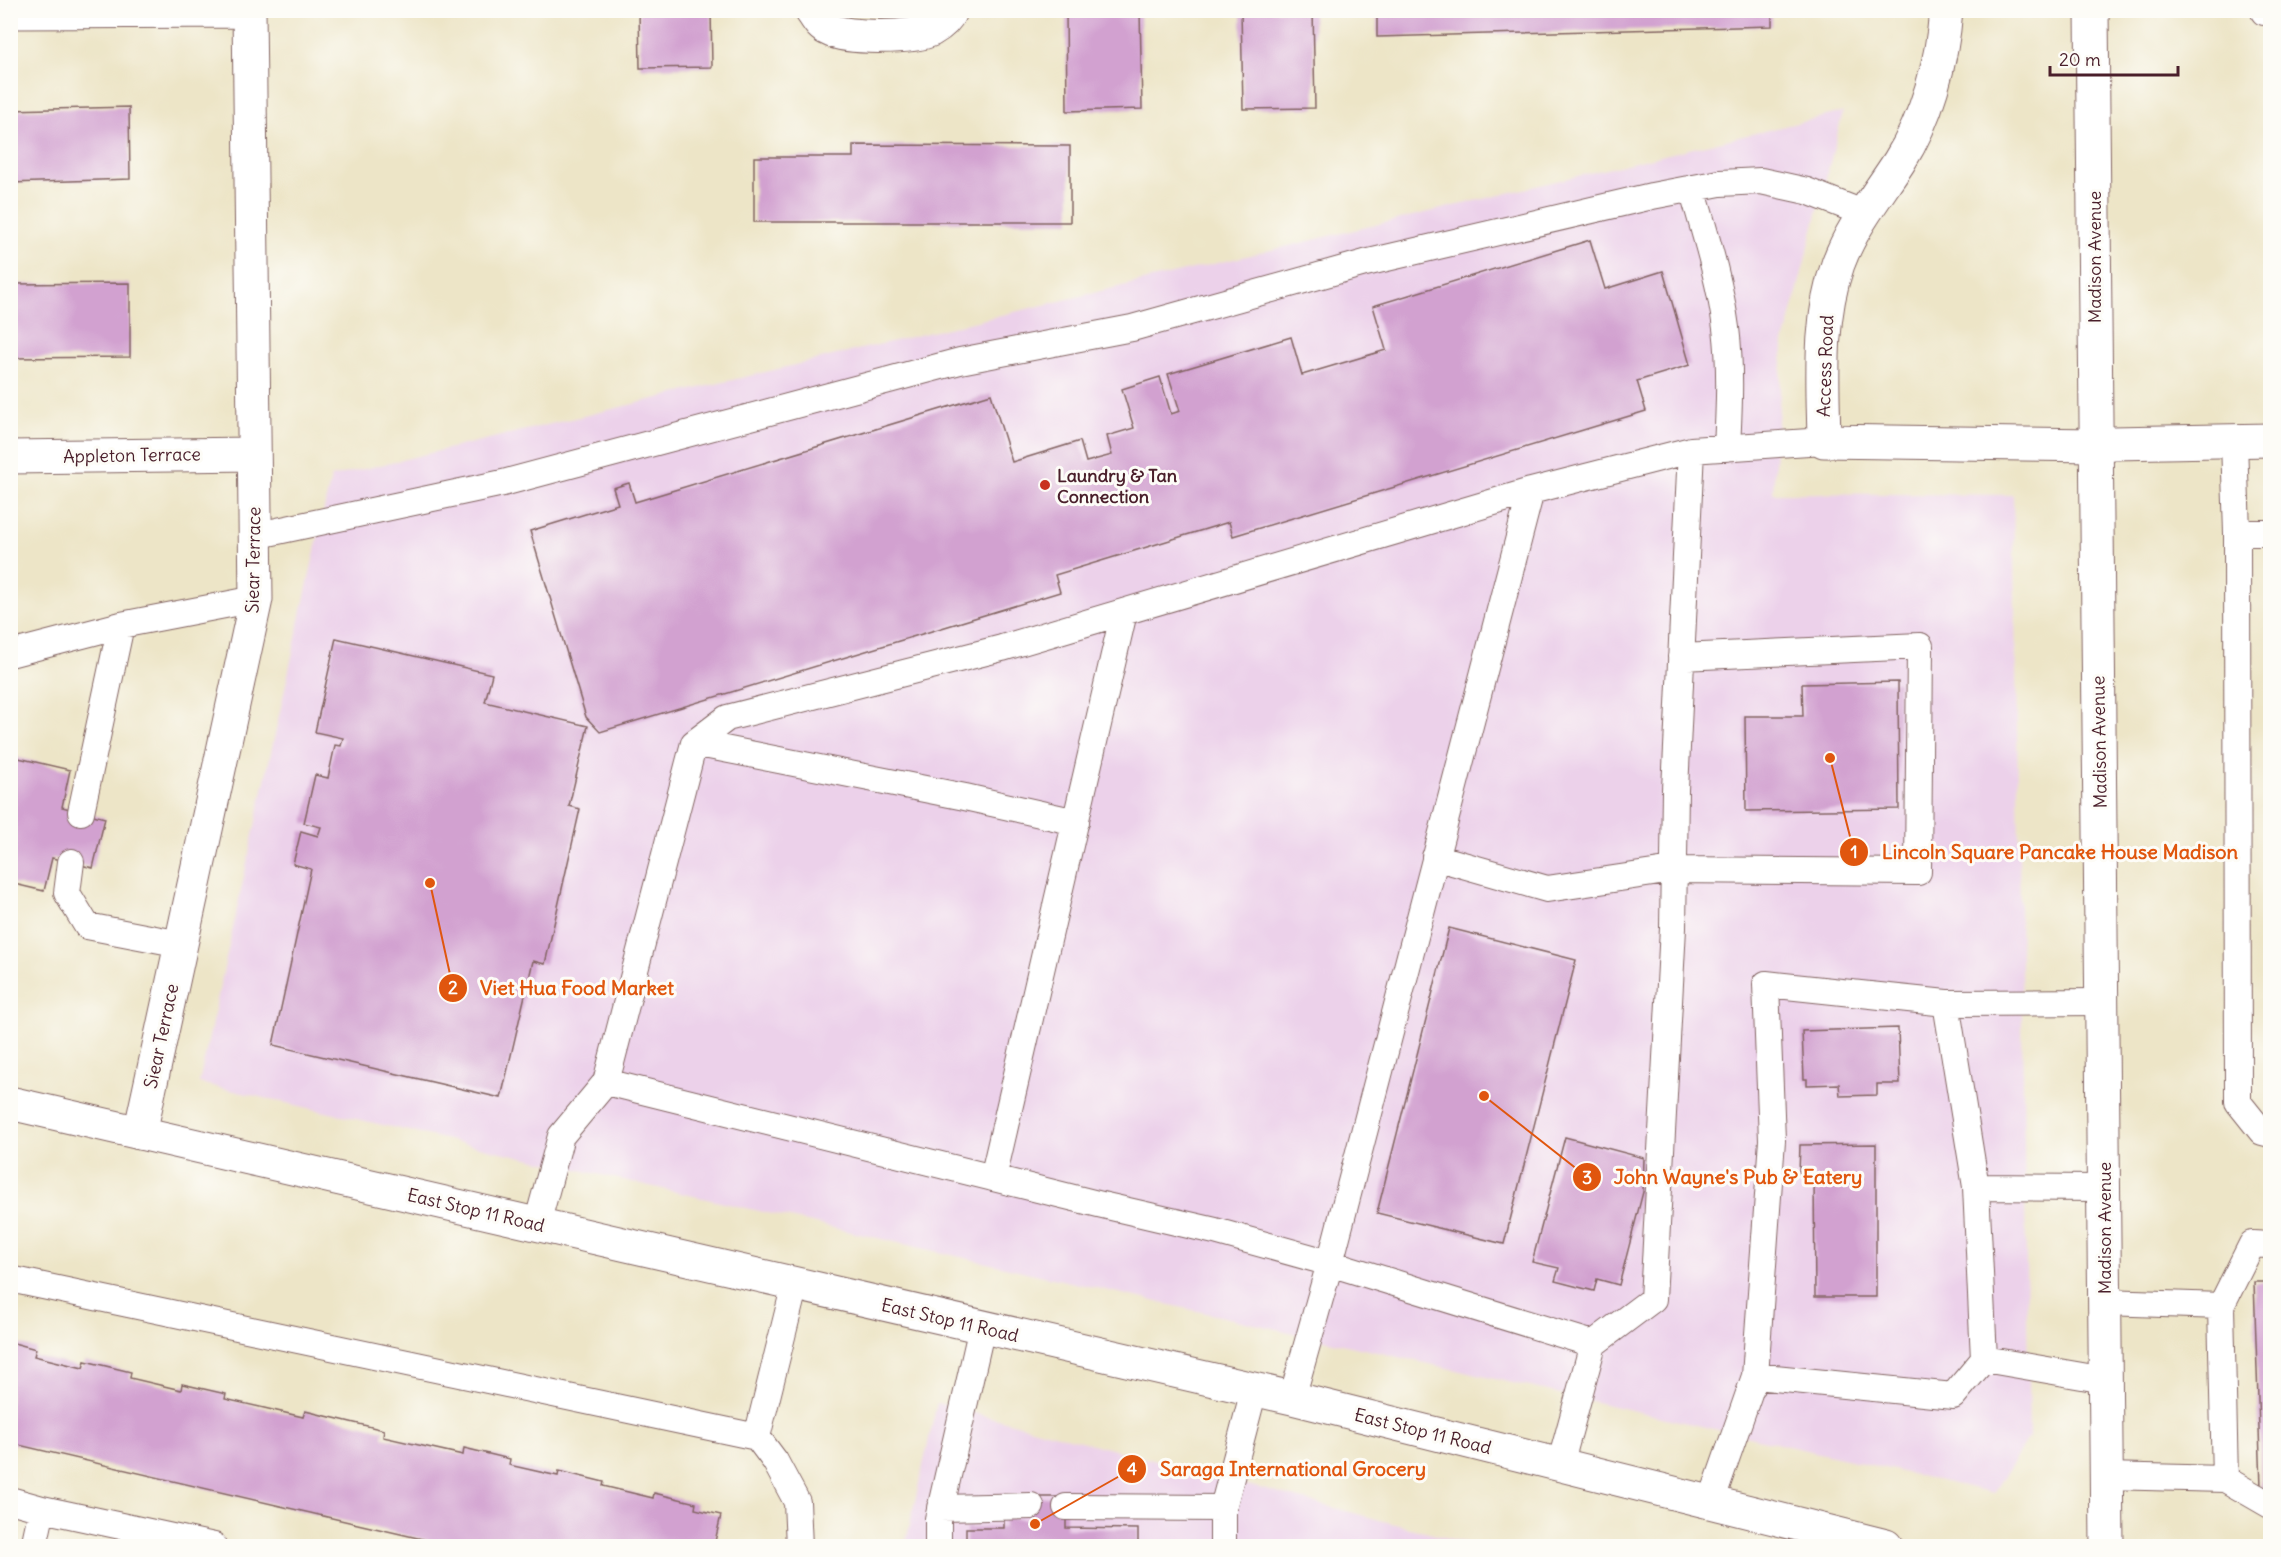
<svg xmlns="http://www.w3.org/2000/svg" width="2281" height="1557" font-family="Delius,sans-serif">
	<rect width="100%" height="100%" fill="#fdfcf7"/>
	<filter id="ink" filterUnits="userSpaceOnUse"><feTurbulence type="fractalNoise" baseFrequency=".0167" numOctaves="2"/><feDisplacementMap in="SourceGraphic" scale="12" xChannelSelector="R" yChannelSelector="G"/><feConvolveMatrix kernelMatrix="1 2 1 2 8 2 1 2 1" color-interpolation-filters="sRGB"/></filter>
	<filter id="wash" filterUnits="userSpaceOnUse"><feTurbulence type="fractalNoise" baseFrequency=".008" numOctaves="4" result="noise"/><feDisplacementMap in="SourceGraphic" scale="24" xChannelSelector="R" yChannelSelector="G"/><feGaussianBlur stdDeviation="1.35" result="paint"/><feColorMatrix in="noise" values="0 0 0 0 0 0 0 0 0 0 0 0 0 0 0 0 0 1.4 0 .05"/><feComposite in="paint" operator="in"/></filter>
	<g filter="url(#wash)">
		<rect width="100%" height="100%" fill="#ede5c7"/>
		<path fill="#ecd1ea" d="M1843,112L1783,347L1773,493L2013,495L2029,1437L1994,1493L199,1083L331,477Z
			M937,1403L1478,1546H905Z"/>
		<g id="blocks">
			<path fill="#d2a1d0" d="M639,10H711L712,67L640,68Z
				M1066,10H1140L1142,109L1067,111Z
				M1241,10H1313L1315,108L1243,109Z
				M1377,10H1772V26L1377,37Z
				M129,107L130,179L10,183V110Z
				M853,145L1070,146V222H754V157H853Z
				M1590,240L1605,289L1663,271L1690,365L1637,381L1646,411L1233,536L1229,522L1055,575L1060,592L600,732L586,717L530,531L618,504L613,488L629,483L635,502L991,394L1012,462L1080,441L1086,462L1112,455L1107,436L1134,428L1122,389L1160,377L1171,414L1180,411L1168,374L1291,337L1302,375L1386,350L1373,306Z
				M130,283V357L10,358V284Z
				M336,638L492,674L485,702L588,726L569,806L580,809L545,964L533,961L501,1098L273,1045L311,869L293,864L301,831L318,836L321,827L304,823L315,775L328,778L335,745L341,746L343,738L315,732Z
				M1898,682L1899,809L1746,811L1745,716H1803L1802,684Z
				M10,756L70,770L62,807L105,818L93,868L52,858L44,891L10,883Z
				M1449,928L1576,960L1504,1244L1377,1213Z
				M1898,1028L1900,1084H1877V1095L1840,1096L1839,1084L1807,1085V1079H1804L1802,1031Z
				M1565,1137L1644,1158L1643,1192L1619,1285L1597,1279L1594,1291L1555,1281L1559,1268L1532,1262Z
				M1876,1144V1297H1815L1814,1174H1799L1800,1145Z
				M2254,1282H2270V1487H2261Z
				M10,1342L36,1349L34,1356L83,1368L85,1361L131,1372L130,1378L181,1390L182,1384L226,1394L225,1399L303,1417L305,1411L384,1430L383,1437L463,1455L464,1448L510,1459L509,1465L558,1476L559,1471L604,1482L603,1486L653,1498L654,1493L696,1503L695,1509L721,1515L714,1546H452L10,1443Z
				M1031,1497H1066V1528L1138,1529V1546H966V1528H1004V1519H1031Z"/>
		</g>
	</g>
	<g filter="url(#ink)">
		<use href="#blocks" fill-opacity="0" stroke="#836462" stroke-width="1.5"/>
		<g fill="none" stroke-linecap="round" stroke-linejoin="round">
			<g stroke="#836462" stroke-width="28">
				<path id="lane" d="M2264,10V12
					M1692,188C1705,234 1720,281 1726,328C1731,368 1729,408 1727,448
					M2234,441L2237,533L2238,1102L2262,1132L2270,1134
					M2237,533H2270
					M254,536L503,483L960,361L1132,328L1365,263L1652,196L1720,183L1761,181L1807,191L1863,213
					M10,654L121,625L256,599
					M694,743L965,797L1076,822
					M81,812L121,625
					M1435,857L1547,889L1673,870L1918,872L1920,646L1681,657
					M71,862L67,893L87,926L181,944
					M2102,1002L1946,1003L1976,1187L2104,1188
					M606,1082L1098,1204L1215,1231L1330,1263L1531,491L1691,450
					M993,1178L1124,612
					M1976,1187L1984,1359L2105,1380
					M537,1224L561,1136L606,1082L694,743L727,718L1002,648L1531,491
					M10,1279L757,1437L775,1461L797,1502L799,1546
					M2105,1302L2221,1306L2225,1479L2106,1476
					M2221,1306L2252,1244L2270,1245
					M1755,1376L1772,1140L1766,984L1946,1003
					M1292,1398L1330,1263L1593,1344
					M757,1437L795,1284
					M1560,1465L1593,1344L1653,1299L1673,928L1675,790L1691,450L1824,441
					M2225,1479L2270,1505
					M10,1500L42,1509L34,1546
					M1711,1502L1755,1376L1953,1396L1984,1359
					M1066,1507L1223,1508
					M940,1508L1031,1506
					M42,1509L214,1546
					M938,1546V1519L982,1327
					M1223,1546V1508L1254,1390"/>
			</g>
			<g stroke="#836462" stroke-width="35">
				<path id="street" d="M811,10C817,19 820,26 830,30C848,39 914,38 931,30C940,25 947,19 951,10
					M1946,10C1942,62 1927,118 1899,162C1877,196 1852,226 1838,264C1818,321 1823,381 1824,441L2096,445L2113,443L2270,440
					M10,12L249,11
					M10,457L254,454
					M140,1133L256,599L249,10"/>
			</g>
			<g stroke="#836462" stroke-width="35">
				<path id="secondary" d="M2092,10L2107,1546
					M10,1103L1292,1398L1886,1546"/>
			</g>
			<use href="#lane" stroke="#fff" stroke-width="26"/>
			<use href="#street" stroke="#fff" stroke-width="33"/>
			<use href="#secondary" stroke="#fff" stroke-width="33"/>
		</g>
	</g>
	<circle fill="#c8321e" stroke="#fdfcf7" stroke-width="2" cx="1045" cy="485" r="6"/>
	<g text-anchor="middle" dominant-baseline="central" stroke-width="6" stroke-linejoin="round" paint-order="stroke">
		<g font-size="18" fill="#4a1f2b" stroke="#fdfcf7">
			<text transform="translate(2094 257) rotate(-90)">Madison Avenue</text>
			<text transform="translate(1825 366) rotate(-88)">Access Road</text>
			<text transform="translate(132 455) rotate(-1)">Appleton Terrace</text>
			<text transform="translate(253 560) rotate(-89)">Siear Terrace</text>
			<text transform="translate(2099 742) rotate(-91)">Madison Avenue</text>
			<text transform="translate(161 1036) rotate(-78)">Siear Terrace</text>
			<text transform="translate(476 1210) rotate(13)">East Stop 11 Road</text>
			<text transform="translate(2104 1228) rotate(-90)">Madison Avenue</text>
			<text transform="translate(950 1320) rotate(13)">East Stop 11 Road</text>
			<text transform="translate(1423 1431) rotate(14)">East Stop 11 Road</text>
		</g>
		<g font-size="18" font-weight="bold" fill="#4a1f2b" stroke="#fdfcf7" text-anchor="start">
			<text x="1057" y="475">Laundry &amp; Tan<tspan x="1057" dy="21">Connection</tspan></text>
		</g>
	</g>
	<path fill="none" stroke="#e0560e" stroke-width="2" d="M1830 758L1854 852M430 883L453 988M1484 1096L1587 1177M1035 1524L1132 1469"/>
	<g fill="#e0560e" stroke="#fdfcf7" stroke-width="2">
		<circle cx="1830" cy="758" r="6"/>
		<circle cx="430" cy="883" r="6"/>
		<circle cx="1484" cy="1096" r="6"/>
		<circle cx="1035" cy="1524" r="6"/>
		<circle cx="1854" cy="852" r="15"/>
		<circle cx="453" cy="988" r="15"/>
		<circle cx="1587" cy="1177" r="15"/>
		<circle cx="1132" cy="1469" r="15"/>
	</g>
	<g font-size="18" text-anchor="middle" font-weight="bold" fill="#fff">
		<text x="1854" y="858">1</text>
		<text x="453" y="994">2</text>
		<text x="1587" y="1184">3</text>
		<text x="1132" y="1475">4</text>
	</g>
	<g font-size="20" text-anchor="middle" font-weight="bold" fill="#e0560e" stroke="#fdfcf7" stroke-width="6" stroke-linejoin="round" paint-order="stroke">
		<text x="2060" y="859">Lincoln Square Pancake House Madison</text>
		<text x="577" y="995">Viet Hua Food Market</text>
		<text x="1738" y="1184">John Wayne's Pub &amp; Eatery</text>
		<text x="1293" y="1476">Saraga International Grocery</text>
	</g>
	<rect width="2281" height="1557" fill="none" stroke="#fdfcf7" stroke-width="36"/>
	<path d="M2050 66v9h128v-9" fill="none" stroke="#4a1f2b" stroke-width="3"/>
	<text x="2059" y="66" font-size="18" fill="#4a1f2b" stroke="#fdfcf7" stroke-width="4.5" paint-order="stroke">20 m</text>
</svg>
